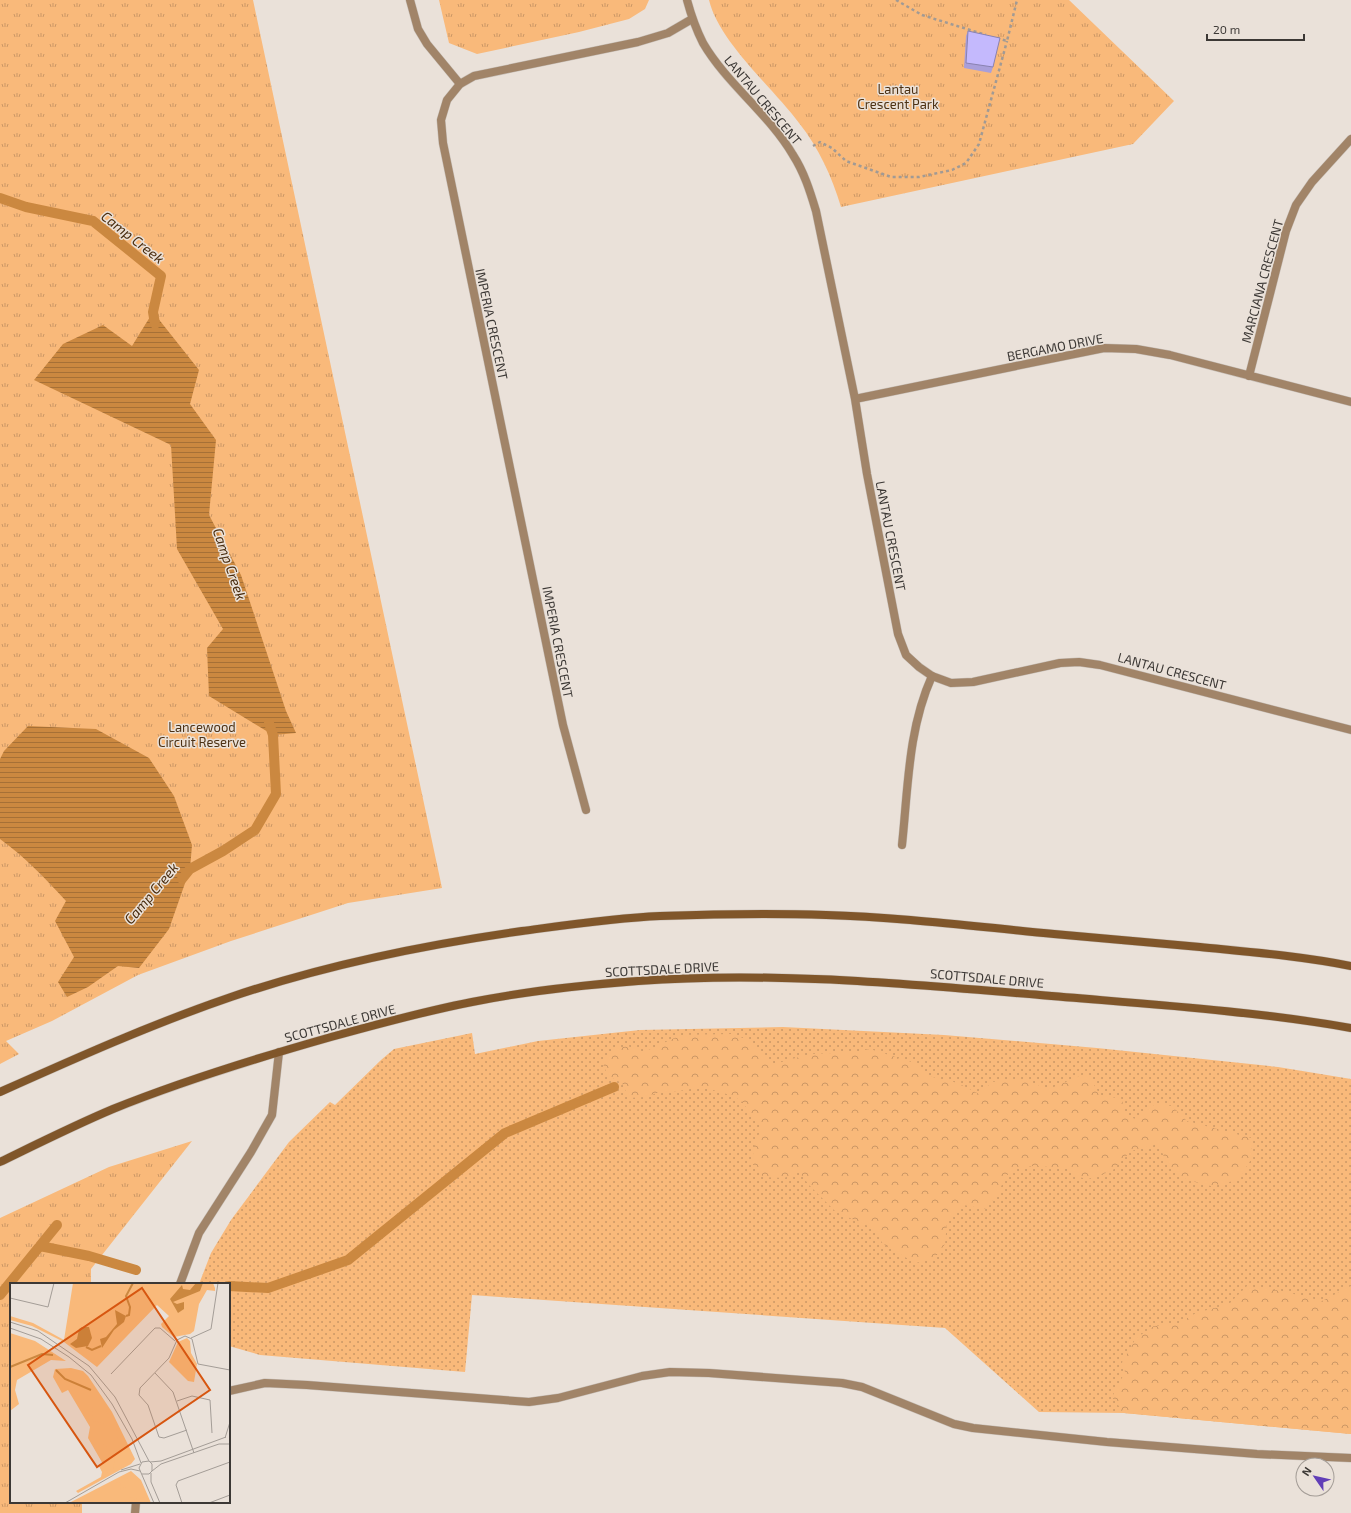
<svg xmlns="http://www.w3.org/2000/svg" width="1351" height="1513" font-family="'Exo 2',sans-serif">
	<defs>
		<pattern id="grass-dots" width="8" height="8" patternUnits="userSpaceOnUse"><rect width="8" height="8" fill="#f9b97a"/><path d="M2 2h.1M6 6h.1" fill="none" stroke="#cb9765" stroke-width="1.8" stroke-linecap="round"/></pattern>
		<pattern id="forest-crowns" width="20" height="18" patternUnits="userSpaceOnUse"><rect width="20" height="18" fill="#f9b97a"/><path d="M2 6a3 3 0 1 1 6 0M12 15a3 3 0 1 1 6 0" fill="none" stroke="#cb9765"/></pattern>
		<pattern id="park-tufts" width="24" height="20" patternUnits="userSpaceOnUse"><rect width="24" height="20" fill="#f9b97a"/><path d="M3 7l-1-3M5 7V3M7 7l1-3M15 17l-1-3M17 17v-4M19 17l1-3" fill="none" stroke="#cb9765"/></pattern>
		<pattern id="water-rules" width="6" height="5" patternUnits="userSpaceOnUse"><rect width="6" height="5" fill="#cb8840"/><path d="M0 2.5h6" fill="none" stroke="#a67036"/></pattern>
	</defs>
	<rect width="100%" height="100%" fill="#eae1d9"/>
	<path fill="url(#grass-dots)" d="M783,1027L944,1035L1097,1048L1278,1067L1351,1079V1434L1124,1413L1039,1412L945,1328L472,1295L465,1372L260,1355L229,1346V1284H199L211,1253L231,1220L289,1142L330,1102L335,1105L381,1060L394,1049L472,1033L475,1054L538,1041L640,1030Z"/>
	<path fill="url(#forest-crowns)" d="M732,1034L751,1041L771,1065L810,1054L856,1052L870,1049L918,1064L924,1075L958,1083L979,1094L992,1082L1021,1079L1049,1089L1087,1073L1100,1095L1122,1099L1125,1116L1136,1119L1155,1104L1172,1106L1187,1121L1251,1138L1252,1158L1238,1180L1211,1186L1187,1180L1169,1167L1158,1144L1131,1151L1112,1171L1088,1179L1078,1177L1069,1168L1034,1166L1017,1168L1006,1176L997,1195L985,1209L964,1205L947,1222L945,1244L934,1259L915,1263L883,1244L873,1228L836,1212L809,1185L799,1172L784,1178L763,1177L752,1163L754,1147L762,1126L740,1100L730,1095L703,1087L672,1092L664,1091L644,1097L629,1098L622,1083L608,1076L603,1064L612,1050L627,1046L644,1052L681,1035Z
		M1247,1286L1282,1291L1322,1301L1351,1286V1434L1124,1413L1112,1397L1125,1372L1122,1362L1136,1338L1154,1326L1177,1324L1196,1313L1229,1304Z"/>
	<path fill="url(#park-tufts)" d="M0,0H253L442,888L348,903L231,941L138,975L52,1021L6,1041L19,1054L0,1064Z
		M439,0H649L645,9L629,19L579,32L477,54L449,43Z
		M709,0H1069L1174,101L1133,144L841,207C832,177 819,148 799,123C773,88 719,42 709,0Z
		M192,1141L91,1269V1284H11V1502H82V1513H0V1218L109,1167Z"/>
	<path fill="url(#water-rules)" d="M153,312L199,370L190,404L216,440L209,515L241,575L286,711L296,733L273,735L209,696L207,648L223,629L177,549L171,445L34,380L63,344L103,325L132,346Z
		M28,726L96,729L149,758L174,796L192,845L190,869L169,929L139,968L118,966L88,987L67,997L58,982L74,957L55,921L66,901C45,878 25,857 0,839V759L4,751Z"/>
	<g fill="none" stroke-linecap="round" stroke-linejoin="round">
		<path stroke="#cb8840" stroke-width="10" d="M0,198L26,207L93,221L161,276L153,312L155,324
			M182,879L190,869L223,851L255,830L276,794L273,735L269,723
			M40,1246L89,1256L136,1270
			M229,1286L268,1288L348,1260L505,1133L614,1087
			M0,1295L57,1225"/>
		<g stroke="#c7bfb8" stroke-width="9">
			<path id="lane" d="M410,0L418,29L427,44L460,84
				M902,845C908,789 908,729 932,676
				M180,1284L199,1233L251,1152L272,1115L279,1052
				M229,1391L265,1383L307,1385L529,1402L558,1398L642,1376L670,1372L709,1373L842,1383L862,1387L954,1424L973,1428L1107,1442L1257,1454L1351,1458
				M135,1513L136,1502"/>
		</g>
		<g stroke="#c7bfb8" stroke-width="9">
			<path id="street" d="M687,0C691,15 696,29 703,43C727,84 769,114 793,155C804,172 810,191 816,211L855,399L867,474L898,634L906,655L919,667L932,676L951,683L973,682L1060,663L1079,662L1100,665L1351,730
				M1249,376L1286,231L1296,205L1312,182L1351,139
				M855,399L1104,348L1136,349L1170,355L1351,402
				M586,810L563,725L443,143L441,120L447,100L460,84L474,76L638,42L668,33L692,19"/>
		</g>
		<g stroke="#c7bfb8" stroke-width="9">
			<path id="secondary" d="M0,1092C76,1058 152,1024 231,997C325,965 423,945 522,931C567,925 614,918 660,916C715,914 771,913 826,915C902,917 979,927 1054,934C1103,938 1151,943 1200,947C1250,952 1301,956 1351,966
				M0,1162C37,1144 75,1125 113,1109C185,1080 257,1058 331,1037C378,1024 425,1011 472,1002C527,991 583,985 638,981C772,971 906,984 1040,995C1144,1004 1248,1010 1351,1028"/>
		</g>
		<path stroke="#a19a94" stroke-width="2.5" stroke-dasharray="3 3" stroke-linecap="butt" d="M896,0L922,15L986,35
			M997,38L1007,41L1017,0
			M813,146L820,142L832,148L846,161L891,177H919L952,170L966,163L979,144L1007,41"/>
		<use href="#lane" stroke="#a18468" stroke-width="8"/>
		<use href="#street" stroke="#a18468" stroke-width="8"/>
		<use href="#secondary" stroke="#80562a" stroke-width="8"/>
	</g>
	<path fill="#a99fda" d="M968,31L993,67L991,73L964,68L966,36Z"/>
	<path fill="#c4b9fd" stroke="#8982b1" d="M968,31L1000,38L993,67L966,63Z"/>
	<g text-anchor="middle" dominant-baseline="central" stroke-width="3" stroke-linejoin="round" paint-order="stroke">
		<g font-size="13" fill="#4d3113" stroke="#eae1d9">
			<text x="898" y="89">Lantau<tspan x="898" dy="15">Crescent Park</tspan></text>
			<text x="202" y="727">Lancewood<tspan x="202" dy="15">Circuit Reserve</tspan></text>
		</g>
		<g font-size="13" fill="#3c3835" stroke="#eae1d9">
			<text transform="translate(763 100) rotate(50)">LANTAU CRESCENT</text>
			<text transform="translate(1262 281) rotate(-75)">MARCIANA CRESCENT</text>
			<text transform="translate(492 324) rotate(78)">IMPERIA CRESCENT</text>
			<text transform="translate(1055 347) rotate(-11)">BERGAMO DRIVE</text>
			<text transform="translate(891 536) rotate(79)">LANTAU CRESCENT</text>
			<text transform="translate(558 642) rotate(79)">IMPERIA CRESCENT</text>
			<text transform="translate(1172 671) rotate(15)">LANTAU CRESCENT</text>
			<text transform="translate(662 969) rotate(-3)">SCOTTSDALE DRIVE</text>
			<text transform="translate(987 978) rotate(5)">SCOTTSDALE DRIVE</text>
			<text transform="translate(340 1023) rotate(-15)">SCOTTSDALE DRIVE</text>
		</g>
		<g font-size="14" font-style="italic" fill="#4a2d0f" stroke="#eae1d9">
			<text transform="translate(133 237) rotate(38)">Camp Creek</text>
			<text transform="translate(230 564) rotate(71)">Camp Creek</text>
			<text transform="translate(151 893) rotate(-50)">Camp Creek</text>
		</g>
	</g>
	<g transform="translate(10 1283)">
		<rect width="220" height="220" fill="#eae1d9"/>
		<path d="M61,85L73,88L78,93L102,129L125,176L121,181L68,210L66,208L91,194L92,189L89,183L93,181L78,155L80,144L58,107L52,110L43,94L45,86ZM121,188L131,197L141,220H59Z" fill="#f9b97a"/>
		<path d="M82,105L91,113L99,135L106,142L108,158L104,157V151L98,147L96,141L83,138L82,123L87,117L81,108ZM89,159L98,165L105,174L103,186L98,190L83,162ZM111,194L118,196V202L111,207L110,200L106,199ZM125,209H130L134,214L112,220L118,215L126,214L123,211Z" fill="#f9b97a"/>
		<path d="M63,0H203L205,5V8L197,7L189,21L184,48L180,51L164,54L152,44L151,41L159,33L147,22L87,84L54,59L22,43L0,37V33L23,40L54,57ZM0,50L25,58L56,78L41,77L7,97L5,107L9,121L0,128ZM177,55L180,58L181,70L187,81L184,99L178,98L159,79L168,59Z" fill="#f9b97a"/>
		<path d="M186,0H193L190,8L163,19L167,21L174,19V26L168,30L160,16L172,2L173,6L180,7ZM105,27L116,33L114,39L104,47L92,65L90,56L96,54L107,41ZM72,44H79L82,55L78,63L66,65L60,61L67,56L69,46Z" fill="#cb8840"/>
		<path fill="none" stroke="#cb8840" stroke-width="2" d="M116,33L119,32L120,24L116,13L123,0M76,64L82,67L91,63M0,84L32,71L43,72M46,87L55,96L81,107"/>
		<path fill="none" stroke="#a49d97" stroke-width="1" d="M0,15L38,24L44,0M0,39L28,48L79,83L105,114L139,178M0,45L31,56L59,74L81,92L102,121L122,156L131,180M181,55L201,46L208,0M220,63V120M145,90L163,109L184,170M101,91L145,45H150L165,58M167,118L182,113L200,117L202,150M177,147L154,155L149,154L138,122L129,112L130,105L159,75L167,57L175,53L182,56L188,81L220,87M215,155L220,139M140,179L151,178L216,154M111,187L130,181M142,188L151,181L209,161H220M141,190V199L150,220M132,191H139L142,188V181L139,178L132,179L129,185L144,220M55,220L109,189L121,186L130,188M172,220L166,202L168,198L220,179M199,220L220,212"/>
		<path fill="#d75610" fill-opacity="0.15" stroke="#d75610" stroke-width="2" d="M132,5L200,107L87,184L18,82Z"/>
		<rect width="220" height="220" fill="none" stroke="#3c3835" stroke-width="2"/>
	</g>
	<g transform="translate(1315 1477) rotate(304)"><circle r="19" fill="#eae1d9" stroke="#a49d97"/>
	<path d="M0-3L7 15L0 10L-7 15Z" fill="#613eb7"/>
	<text y="-6" font-size="11" font-weight="bold" text-anchor="middle" fill="#3c3835">N</text>
	</g>
	<path d="M1207 34v6h97v-6" fill="none" stroke="#3c3835" stroke-width="2"/>
	<text x="1213" y="34" font-size="12" fill="#3c3835" stroke="#eae1d9" stroke-width="3" paint-order="stroke">20 m</text>
</svg>
